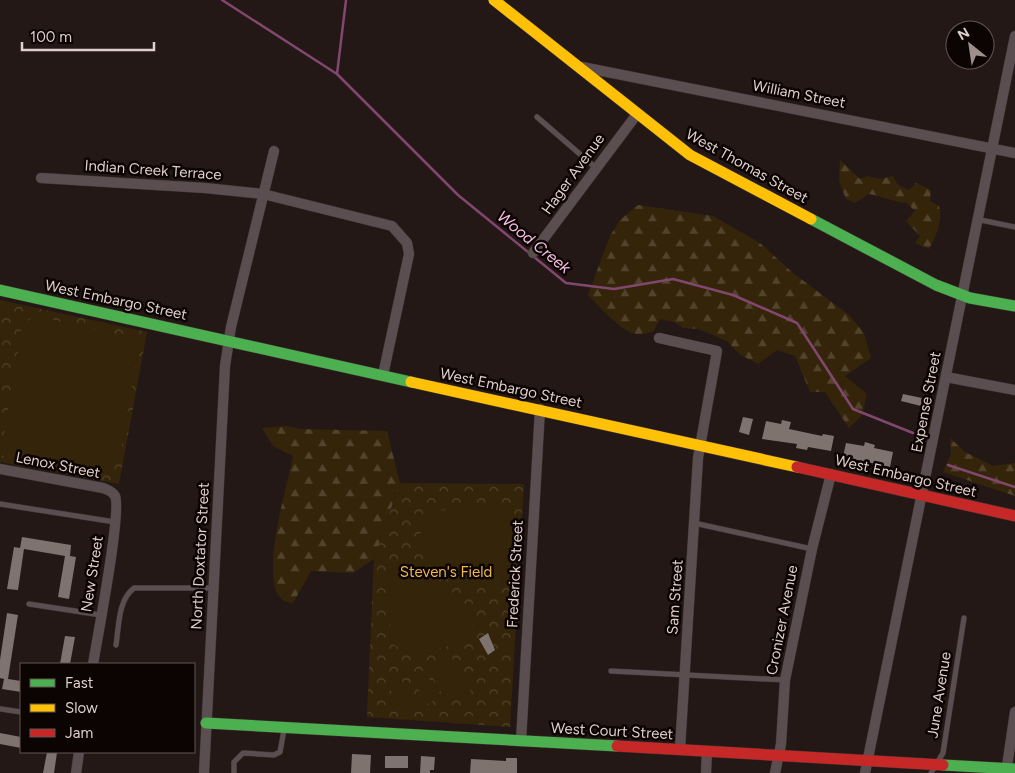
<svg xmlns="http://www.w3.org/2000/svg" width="1015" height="773" font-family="Figtree,sans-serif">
	<defs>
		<pattern id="forest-firs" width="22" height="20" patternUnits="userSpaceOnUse" patternTransform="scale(1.25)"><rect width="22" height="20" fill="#34240a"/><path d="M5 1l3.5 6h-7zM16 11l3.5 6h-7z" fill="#51432c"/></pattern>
		<pattern id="park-crowns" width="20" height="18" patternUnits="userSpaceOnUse" patternTransform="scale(1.25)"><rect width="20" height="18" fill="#34240a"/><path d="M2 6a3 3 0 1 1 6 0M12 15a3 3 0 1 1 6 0" fill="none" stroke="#51432c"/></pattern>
	</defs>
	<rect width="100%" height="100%" fill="#241816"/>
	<path fill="url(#forest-firs)" d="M840,160L860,179L867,176L880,179L893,176L898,185L909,190L916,183L931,190L930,201L939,206C943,220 936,237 929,249L915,243L920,236L906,221L915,211L907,203C894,202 882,196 869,194L855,203L846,199L839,181Z
		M638,205L713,216L760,243L793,273L849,315L864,333L871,358L845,376L867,394L862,415L849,428L825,392H810L795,356L777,350L758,364L739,354L727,341L699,329L683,328L674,322L660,319L653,332C648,333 642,334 637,334C622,333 599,306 588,295L610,236L620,220Z
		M287,426L300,429L387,431L400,483L374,559L353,573L311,571L293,603C289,602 284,602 282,599C258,580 288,484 293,456L273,446L262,428Z
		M950,438L965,452L993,466L1015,463V496L943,472L951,454Z"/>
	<path fill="url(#park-crowns)" d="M0,300L147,332L119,484L0,462Z
		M400,483L524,484L510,727L367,717L374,559Z"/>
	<path fill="#34240a" d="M34,316L140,340L120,457L90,476L1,455L22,325Z
		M497,502L513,524L510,577L468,590L433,570L419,536L433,512Z
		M407,562L435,577L475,613L470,640L413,656L391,643L388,572Z
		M451,657L471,691L448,704L429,671Z
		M424,670L440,697L428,704L411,677Z
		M398,675L415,702L402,709L386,682Z"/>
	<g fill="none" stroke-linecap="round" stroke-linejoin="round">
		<path stroke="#81476f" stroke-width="2.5" d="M222,0L337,74L458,195L566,283L614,289L673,279L733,295L797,323L853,409L913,433
			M337,74L346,0
			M948,465L1015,487"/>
	</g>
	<path fill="#7e736f" d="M903,394L922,398L921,406L901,401Z
		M743,417L753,419L749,435L739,432Z
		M782,420L791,422L789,429L822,436L823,434L834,436L831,451L808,447L807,450L796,448L797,444L762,439L766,421L781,424Z
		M865,442L875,445L874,448L893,452L890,467L843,457L846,443L864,446Z
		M22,537L71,545L70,556L76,557L69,599L58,597L65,556L24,549L18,590L7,589L14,547L20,548Z
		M7,613L18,615L8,679L21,681V692L2,689L4,679L0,678V660Z
		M488,633L495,650L488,655L479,639Z
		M65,636L75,637L70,664H60Z
		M0,733L21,737V748L0,744Z
		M47,752L57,753L54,773H43Z
		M352,754L371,755L370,773H351Z
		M385,756H408V768H385Z
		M421,756L435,757L434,770H430V773H420Z
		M506,758H517V773H470L471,759L506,761Z"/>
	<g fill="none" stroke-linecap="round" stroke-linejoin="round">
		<g stroke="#3d3230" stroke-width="6">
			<path id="lane" d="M537,117L596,168
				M976,219L1015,227
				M0,504L115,522
				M694,523L812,549
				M29,604L101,615
				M116,645C119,626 118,600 134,588H213
				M611,671L785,680
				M1,709L21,712
				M234,773V762L243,753L274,755L280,752L284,730
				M931,773L943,753L964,618"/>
		</g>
		<g stroke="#3d3230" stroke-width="11">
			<path id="street" d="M582,67L1015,153
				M41,178L205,188L263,194L392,226L407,243L409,254L383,375
				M533,253L637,114
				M659,338L717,351L698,458L680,749
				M946,377L1015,390
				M0,469L103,488C108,490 112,491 115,496C122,510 97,640 93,664
				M521,741L540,409
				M76,773L79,752
				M204,773L225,366L231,327L274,151
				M706,773L707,751
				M775,773L781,744L785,680L812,549L831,474
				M865,773L1015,36
				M1006,773L1015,712"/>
		</g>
		<g stroke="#3d3230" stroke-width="12">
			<path id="fast" d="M811,219L936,285L970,298L1015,306
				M0,290L411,382
				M206,723L617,746
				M943,765L1015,769"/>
		</g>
		<g stroke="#3d3230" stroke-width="12">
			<path id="slow" d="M494,0L690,155L811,219
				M411,382L797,467"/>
		</g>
		<g stroke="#3d3230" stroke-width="12">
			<path id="jam" d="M797,467L1015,516
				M617,746L943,765"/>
		</g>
		<use href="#lane" stroke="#5a4e51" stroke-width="5"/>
		<use href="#street" stroke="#5a4e51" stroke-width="10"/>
		<use href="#fast" stroke="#4caf50" stroke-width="11"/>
		<use href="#slow" stroke="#ffc107" stroke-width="11"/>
		<use href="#jam" stroke="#c62828" stroke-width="11"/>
	</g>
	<g text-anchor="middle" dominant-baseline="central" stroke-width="5" stroke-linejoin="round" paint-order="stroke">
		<g font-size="15" fill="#dfcecb" stroke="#0c0403">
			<text transform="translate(799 94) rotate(11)">William Street</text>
			<text transform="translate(747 166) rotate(29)">West Thomas Street</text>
			<text transform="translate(153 170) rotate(4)">Indian Creek Terrace</text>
			<text transform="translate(573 174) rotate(-54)">Hager Avenue</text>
			<text transform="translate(116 300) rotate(12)">West Embargo Street</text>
			<text transform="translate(511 388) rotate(12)">West Embargo Street</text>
			<text transform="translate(926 402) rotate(-79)">Expense Street</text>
			<text transform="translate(58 465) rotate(11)">Lenox Street</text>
			<text transform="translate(906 476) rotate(13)">West Embargo Street</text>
			<text transform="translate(200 556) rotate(-87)">North Doxtator Street</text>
			<text transform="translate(92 574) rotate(-81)">New Street</text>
			<text transform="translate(515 574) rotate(-87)">Frederick Street</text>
			<text transform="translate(675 597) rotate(-86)">Sam Street</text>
			<text transform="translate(782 620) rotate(-79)">Cronizer Avenue</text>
			<text transform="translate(939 695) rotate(-81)">June Avenue</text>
			<text transform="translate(612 731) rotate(3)">West Court Street</text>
		</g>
		<g font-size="15" fill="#f0b853" stroke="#0c0403">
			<text x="446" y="572">Steven's Field</text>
		</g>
		<g font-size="16" font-style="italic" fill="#f7bfe5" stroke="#0c0403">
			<text transform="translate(534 242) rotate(39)">Wood Creek</text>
		</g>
	</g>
	<rect x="20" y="663" width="175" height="90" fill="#0c0403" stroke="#605553"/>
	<rect x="30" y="679" width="25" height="8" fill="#4caf50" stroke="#605553"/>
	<text x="65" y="688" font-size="15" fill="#dfcecb">Fast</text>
	<rect x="30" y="704" width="25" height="8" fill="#ffc107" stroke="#605553"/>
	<text x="65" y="713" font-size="15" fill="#dfcecb">Slow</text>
	<rect x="30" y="729" width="25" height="8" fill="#c62828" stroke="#605553"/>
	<text x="65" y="738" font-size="15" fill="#dfcecb">Jam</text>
	<g transform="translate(970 45) rotate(330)"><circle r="24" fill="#0c0403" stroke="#605553"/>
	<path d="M0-4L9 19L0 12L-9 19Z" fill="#9e8e8c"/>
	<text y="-8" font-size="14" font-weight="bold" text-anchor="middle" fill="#dfcecb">N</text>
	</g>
	<path d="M22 42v8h132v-8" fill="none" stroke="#dfcecb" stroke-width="2.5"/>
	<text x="30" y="42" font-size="15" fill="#dfcecb" stroke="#0c0403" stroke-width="4" paint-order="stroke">100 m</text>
</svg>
